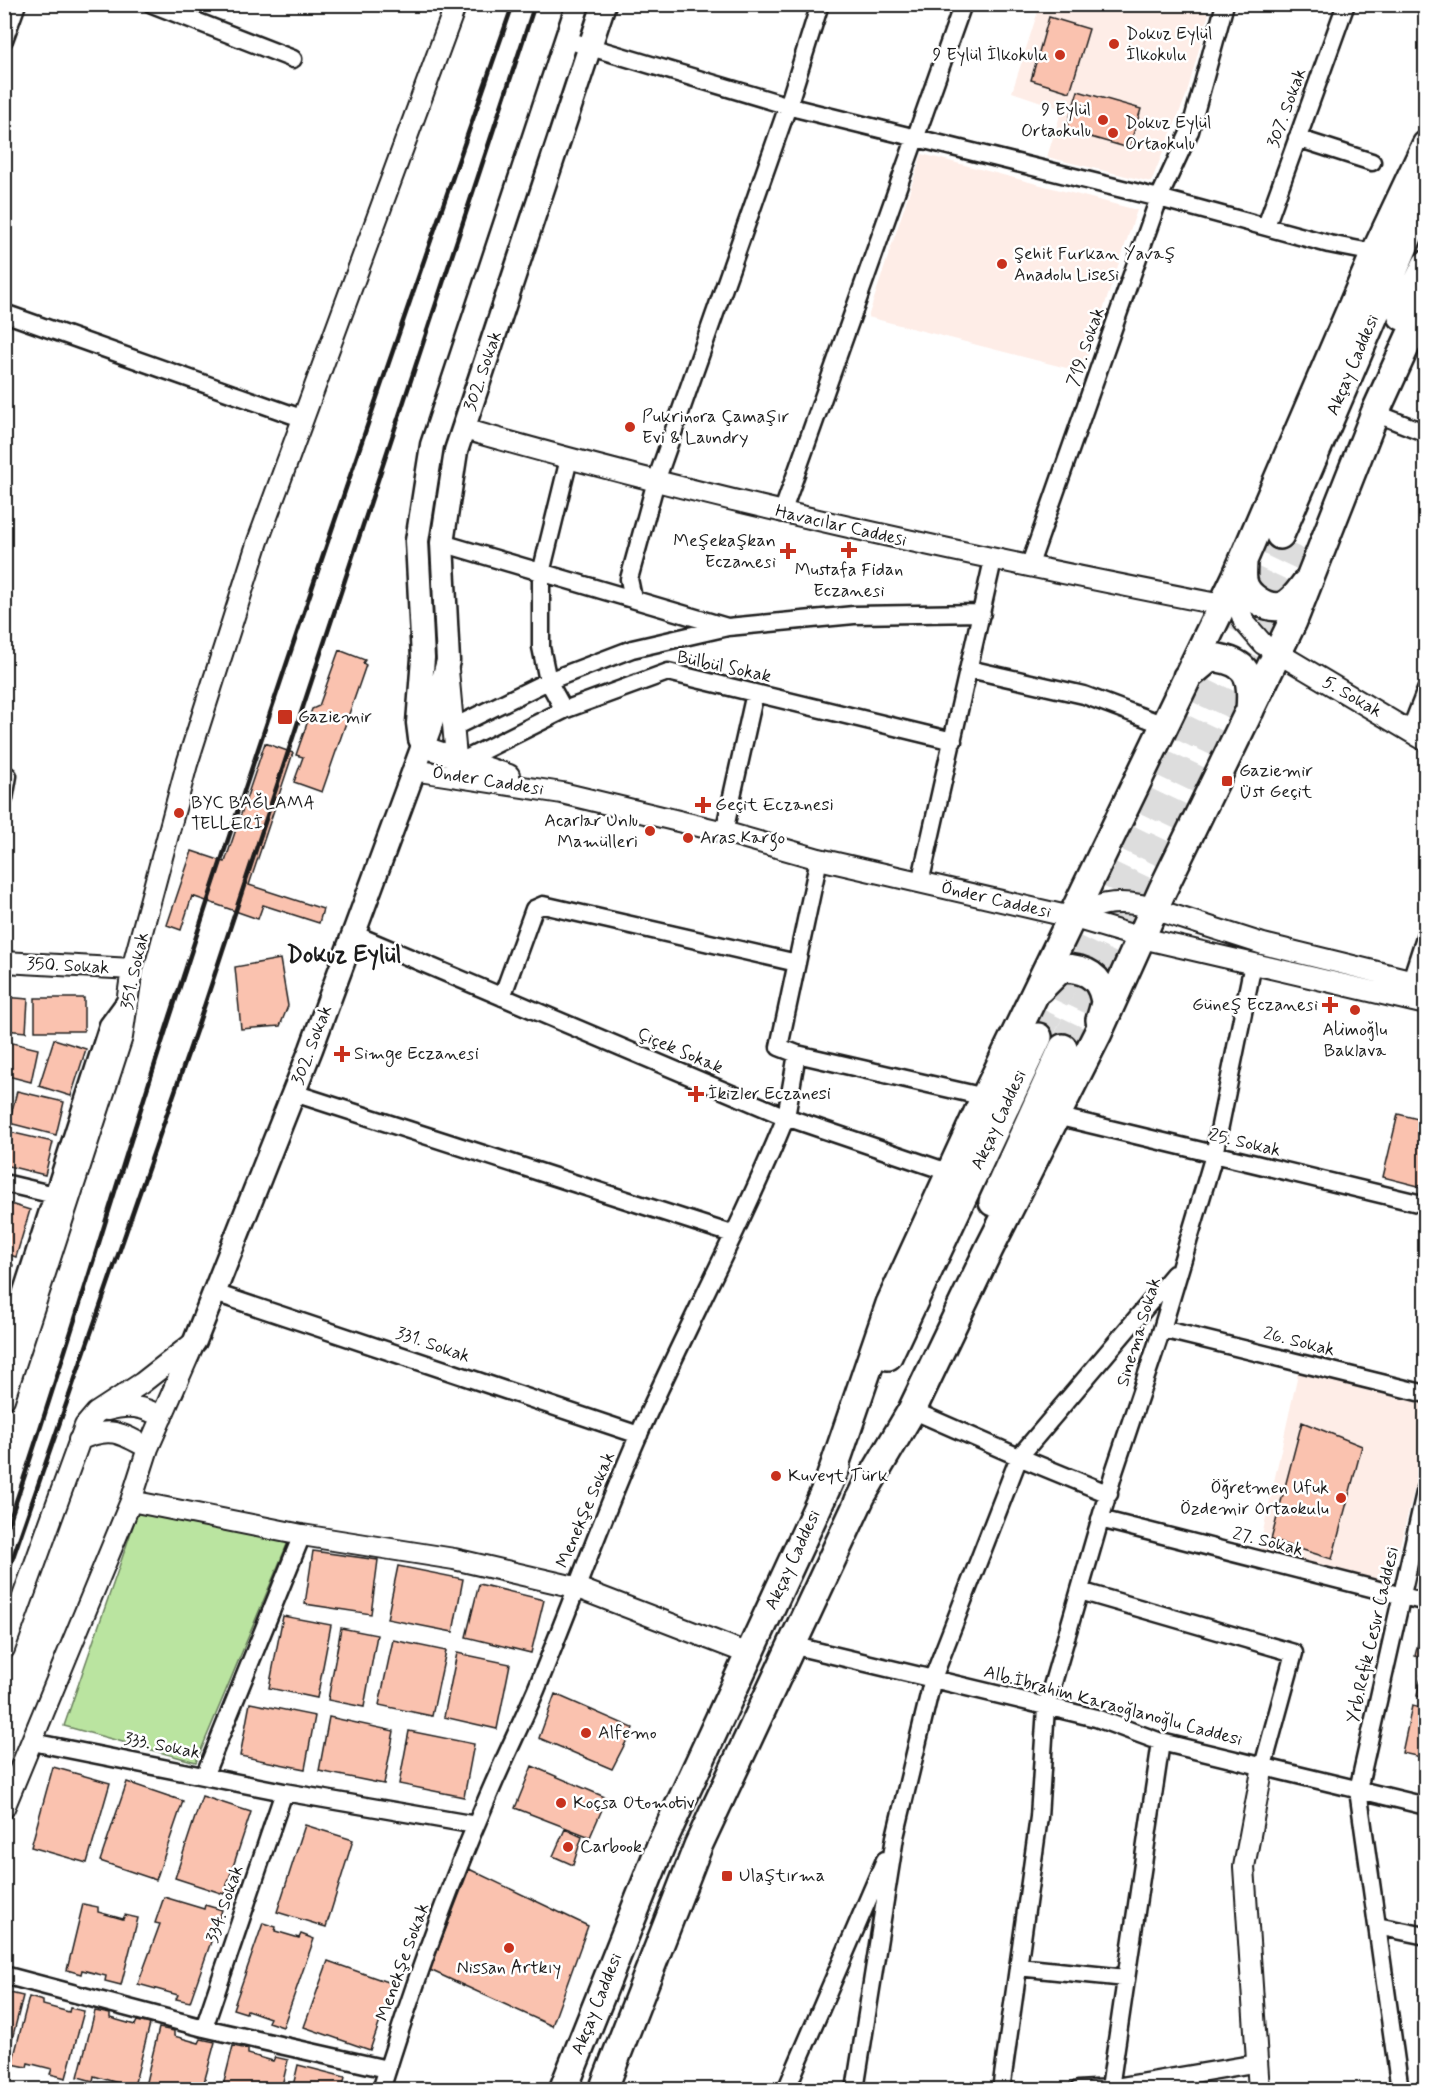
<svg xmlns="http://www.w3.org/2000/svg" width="1430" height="2094" font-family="Mynerve,sans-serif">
	<rect width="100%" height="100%" fill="#fff"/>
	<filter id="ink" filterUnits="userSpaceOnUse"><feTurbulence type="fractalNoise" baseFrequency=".0167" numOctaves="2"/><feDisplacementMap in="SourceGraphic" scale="12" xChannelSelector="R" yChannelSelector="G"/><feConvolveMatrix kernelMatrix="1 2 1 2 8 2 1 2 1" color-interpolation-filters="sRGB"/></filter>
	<g filter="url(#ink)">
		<path fill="#feede7" d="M1040,5H1181L1209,13L1186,96L1151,182L1047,157L1062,109L1012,92Z
			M922,154L1137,210L1082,372L868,317Z
			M1299,1369L1425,1400V1447L1390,1584L1259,1549Z"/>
		<path fill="#bae4a0" stroke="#6b805e" stroke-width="1.5" d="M138,1512L288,1542L196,1762L64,1726Z"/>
		<path fill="#fac2af" stroke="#1c1c1c" stroke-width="1.5" d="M1049,17L1089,29L1070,92L1031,80Z
			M1078,91L1141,109L1129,148L1066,130Z
			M339,650L365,660L363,663L366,665L322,792L294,782L303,757L296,755L312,709L319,706Z
			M265,743L293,753L249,885L323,909L319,923L263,905L258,919L192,896L181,930L167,925L192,851L225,862Z
			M280,959L288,1006L280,1026L241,1029L235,967Z
			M4,997L28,999L26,1032L4,1030Z
			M35,998H84V1031H35Z
			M54,1039L86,1049L71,1096L39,1086Z
			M4,1041L38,1049L31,1082L4,1075Z
			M17,1091L64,1102L56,1135L9,1123Z
			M1398,1114L1426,1121V1188L1383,1177Z
			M5,1131L53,1142L45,1175L4,1165Z
			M4,1202L30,1210L16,1257L4,1253Z
			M4,1262L13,1265L4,1292Z
			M1302,1422L1362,1446L1332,1559L1271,1540Z
			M313,1551L378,1560L371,1614L305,1604Z
			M398,1566L463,1579L453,1632L387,1619Z
			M479,1584L544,1600L531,1653L466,1637Z
			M283,1616L331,1625L317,1698L269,1688Z
			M341,1628L377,1635L364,1707L328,1700Z
			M1421,1631L1426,1632V1659L1415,1656Z
			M393,1640L446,1651L432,1716L379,1705Z
			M457,1653L510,1664L497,1729L444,1717Z
			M1423,1668H1426V1698L1417,1696Z
			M555,1694L633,1728L612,1769L539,1738Z
			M250,1703L315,1716L305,1769L240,1756Z
			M1412,1706L1426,1709V1758L1402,1753Z
			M329,1717L394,1731L384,1784L319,1771Z
			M409,1731L474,1744L464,1797L399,1784Z
			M532,1766L607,1798L590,1837L515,1808Z
			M53,1767L110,1783L87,1863L31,1847Z
			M127,1782L183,1801L156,1880L100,1861Z
			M202,1796L251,1812L224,1894L175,1878Z
			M305,1825L353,1840L326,1927L277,1912Z
			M565,1829L582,1837L573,1865L553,1856Z
			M469,1869L588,1926L552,2026L430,1970Z
			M164,1897L204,1909L205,1905L222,1910L190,2002L176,1999L178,1995L138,1984L160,1924L155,1923Z
			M83,1904L98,1907V1912L123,1919L125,1915L138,1918L121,1985L105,1981L106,1976L82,1970L81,1974L67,1970Z
			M263,1923L276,1927L275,1931L299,1938L301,1934L314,1939L283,2027L268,2022L270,2018L247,2010L246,2013L233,2009Z
			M328,1961L393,1984L370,2050L304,2027Z
			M10,1993L23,1996L6,2063L4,1996L8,1997Z
			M29,1997L43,2001V2005L69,2012L70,2008L84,2011L66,2078L50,2074L52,2069L28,2063L27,2067L12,2064Z
			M95,2011L110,2014V2018L135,2025L137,2021L150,2024L133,2090L116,2087L118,2083L94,2076L93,2081L78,2077Z
			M159,2028L174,2031V2036L199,2043L201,2039L215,2042L202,2090H144Z
			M233,2046L248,2049V2054L273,2061L275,2057L288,2060L281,2090H222Z
			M298,2065L345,2077L342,2090H292Z"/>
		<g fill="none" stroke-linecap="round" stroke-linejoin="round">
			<path stroke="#ddd" stroke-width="27" stroke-dasharray="27 14" stroke-linecap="butt" d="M1038,1037L1280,535
				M1063,1048L1301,548"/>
			<g stroke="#1c1c1c" stroke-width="21">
				<path id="minor" d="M152,4L293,59
					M4,40L17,4
					M567,40L799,109L1159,198L1329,244L1375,253
					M1297,138L1372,162
					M1266,226L1346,4
					M4,313L304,419
					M1375,413L1426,433
					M782,513L963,4
					M442,543L727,627
					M1029,567L1159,198L1190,131L1225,4
					M633,598L629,579L656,481L788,106L820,4
					M969,669L1084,695L1164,725
					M564,710L548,681L541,647V573L569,459
					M452,728L548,681L632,649L728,627L854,615L982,613
					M1410,731L1426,690
					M464,760L564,710L668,672L953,741
					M4,774L8,776L4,799
					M724,832L755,693
					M920,883L993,560
					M354,934L786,1117L797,1054L985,1097
					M1411,980L1426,934
					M502,997L534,909L543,905L797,963
					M797,1054L779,1047L819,859
					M294,1093L732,1234
					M1056,1116L1426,1205
					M4,1183L63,1197
					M215,1293L639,1435
					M1162,1329L1426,1394
					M4,1347L108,1025L127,999
					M1109,1494L1019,1457L1174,1274
					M1100,1519L1426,1602
					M1080,1591L1294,1653L1263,1766
					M791,1645L1096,1718L1161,1742L1426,1806
					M32,1742L284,1792L476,1825
					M1161,1742L1110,2088L1258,2063
					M205,1774L302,1535
					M1377,1926L1426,1936
					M1018,1967L1126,1978
					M4,1975L204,2028L387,2069
					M204,2028L284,1792
					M381,2090C411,1993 444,1898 484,1806C500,1767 519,1729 536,1690C571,1605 602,1518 639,1434C686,1328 742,1225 786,1117L951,1173
					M786,2090L885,1860
					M855,2090L895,1837L933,1678L1019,1457L912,1410
					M1001,2090L1039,1817L1046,1707L1114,1472L1162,1329L1214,1155L1253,964
					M1078,2090L1110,2088
					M1400,2090L1358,1790L1426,1488"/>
			</g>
			<g stroke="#1c1c1c" stroke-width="24">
				<path id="tertiary" d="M464,429C714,501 967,555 1222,605
					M1232,585L1244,622L1263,644L1426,741
					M448,670L456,757
					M421,746L509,775
					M413,770L562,793L724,832L819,859L1071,917L1142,938L1426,1004
					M1071,917C1096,904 1114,900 1141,905L1263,944L1426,984
					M4,962L132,969
					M4,1399L122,1037L132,969L187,764L258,541L456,4
					M107,1410C129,1404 142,1406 162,1417
					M79,1440C109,1426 120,1432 148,1448
					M131,1501L302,1535L454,1559L575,1587L749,1654
					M4,1649L85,1426L96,1413L142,1383L193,1343
					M4,1808L131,1501L148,1448L195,1341
					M1259,2090L1244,1867L1263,1766"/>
			</g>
			<g stroke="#1c1c1c" stroke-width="27">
				<path id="secondary" d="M420,739L418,723L423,658L417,541L432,445L578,4
					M195,1341L311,1049L430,727L448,661L442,543L456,451L604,4"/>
			</g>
			<g stroke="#1c1c1c" stroke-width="32">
				<path id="trunk" d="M1402,316L1426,265
					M1280,535L1426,195
					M1243,561C1243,567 1242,574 1243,580C1245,595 1266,610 1282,606C1293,602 1299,592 1305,584
					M1187,677L1211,657C1248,661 1253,676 1250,710
					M1040,989L1061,968C1081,968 1099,973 1104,997C1106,1003 1102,1014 1100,1020
					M993,1202L1063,1048
					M888,1356L1038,1037
					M829,1482L890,1304L985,1097L1236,577L1375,253L1426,145
					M859,1500L912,1410L989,1249L1098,1033L1162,891L1293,621L1375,413L1426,301
					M563,2090L661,1845L836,1467
					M603,2090L698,1846L866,1486"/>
			</g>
			<use href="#minor" stroke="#fff" stroke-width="16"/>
			<use href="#tertiary" stroke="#fff" stroke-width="20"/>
			<use href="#secondary" stroke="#fff" stroke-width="22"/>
			<use href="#trunk" stroke="#fff" stroke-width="27"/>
			<path stroke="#1c1c1c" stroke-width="4.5" d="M4,1537C64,1363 115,1186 172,1011C281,674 396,339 513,4
				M4,1583L199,1022L535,4"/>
		</g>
	</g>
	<g fill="#c8321e" stroke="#fff" stroke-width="2">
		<circle cx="1114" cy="44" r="6"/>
		<circle cx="1060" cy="55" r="6"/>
		<circle cx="1103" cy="120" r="6"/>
		<circle cx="1113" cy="133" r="6"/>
		<circle cx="1002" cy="264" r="6"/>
		<circle cx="630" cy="427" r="6"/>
		<path d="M846 541h6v6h6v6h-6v6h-6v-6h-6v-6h6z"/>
		<path d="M785 542h6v6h6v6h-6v6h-6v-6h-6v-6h6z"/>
		<rect x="277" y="709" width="16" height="16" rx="3"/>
		<rect x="1221" y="775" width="12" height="12" rx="3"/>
		<path d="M700 796h6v6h6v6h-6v6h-6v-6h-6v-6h6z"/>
		<circle cx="179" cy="813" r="6"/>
		<circle cx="650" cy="831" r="6"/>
		<circle cx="688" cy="838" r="6"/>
		<path d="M1327 996h6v6h6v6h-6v6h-6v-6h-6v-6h6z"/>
		<circle cx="1355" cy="1010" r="6"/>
		<path d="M339 1045h6v6h6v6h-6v6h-6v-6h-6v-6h6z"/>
		<path d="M693 1085h6v6h6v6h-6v6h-6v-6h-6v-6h6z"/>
		<circle cx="776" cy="1476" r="6"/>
		<circle cx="1341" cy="1498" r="6"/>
		<circle cx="586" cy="1733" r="6"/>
		<circle cx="561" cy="1803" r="6"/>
		<circle cx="568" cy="1847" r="6"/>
		<rect x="721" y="1870" width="12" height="12" rx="3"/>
		<circle cx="509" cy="1948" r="6"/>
	</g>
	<g text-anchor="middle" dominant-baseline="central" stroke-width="5" stroke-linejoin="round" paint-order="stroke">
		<g font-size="18" fill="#1c1c1c" stroke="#fff" text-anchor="start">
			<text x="1126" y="34">Dokuz Eylül<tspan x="1126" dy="21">İlkokulu</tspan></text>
			<text x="1048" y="55" text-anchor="end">9 Eylül İlkokulu</text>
			<text x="1091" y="110" text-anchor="end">9 Eylül<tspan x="1091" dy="21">Ortaokulu</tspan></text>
			<text x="1125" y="123">Dokuz Eylül<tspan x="1125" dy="21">Ortaokulu</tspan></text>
			<text x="1014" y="254">Şehit Furkan Yavaş<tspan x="1014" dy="21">Anadolu Lisesi</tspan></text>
			<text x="642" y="417">Pukrinora Çamaşır<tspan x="642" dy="21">Evi &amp; Laundry</tspan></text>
			<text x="776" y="541" text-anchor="end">Meşekaşkan<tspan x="776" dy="21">Eczanesi</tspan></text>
			<text x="849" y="570" text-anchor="middle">Mustafa Fidan<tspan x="849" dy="21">Eczanesi</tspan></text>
			<text x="298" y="717">Gaziemir</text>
			<text x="1239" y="771">Gaziemir<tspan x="1239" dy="21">Üst Geçit</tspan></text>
			<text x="191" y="803">BYC BAĞLAMA<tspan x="191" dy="21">TELLERİ</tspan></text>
			<text x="715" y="805">Geçit Eczanesi</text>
			<text x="638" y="821" text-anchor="end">Acarlar Unlu<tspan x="638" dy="21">Mamülleri</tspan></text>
			<text x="700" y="838">Aras Kargo</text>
			<text x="1318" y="1005" text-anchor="end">Güneş Eczanesi</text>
			<text x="1355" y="1030" text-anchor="middle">Alimoğlu<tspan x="1355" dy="21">Baklava</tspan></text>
			<text x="354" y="1054">Simge Eczanesi</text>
			<text x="708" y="1094">İkizler Eczanesi</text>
			<text x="788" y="1476">Kuveyt Türk</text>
			<text x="1329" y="1488" text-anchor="end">Öğretmen Ufuk<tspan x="1329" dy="21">Özdemir Ortaokulu</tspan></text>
			<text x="598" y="1733">Alfemo</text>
			<text x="573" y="1803">Koçsa Otomotiv</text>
			<text x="580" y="1847">Carbook</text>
			<text x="739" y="1876">Ulaştırma</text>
			<text x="509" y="1968" text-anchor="middle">Nissan Artkıy</text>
		</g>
		<g font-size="18" fill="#1c1c1c" stroke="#fff">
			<text transform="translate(1287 108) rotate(-70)">307. Sokak</text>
			<text transform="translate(1086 347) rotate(-71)">719. Sokak</text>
			<text transform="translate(1353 365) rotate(-67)">Akçay Caddesi</text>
			<text transform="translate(483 371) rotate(-71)">302. Sokak</text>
			<text transform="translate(841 526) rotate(13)">Havacılar Caddesi</text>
			<text transform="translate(724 667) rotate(12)">Bülbül Sokak</text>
			<text transform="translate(1352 697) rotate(30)">5. Sokak</text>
			<text transform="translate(488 781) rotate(9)">Önder Caddesi</text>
			<text transform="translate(996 900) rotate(13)">Önder Caddesi</text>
			<text transform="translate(68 966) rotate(3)">350. Sokak</text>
			<text transform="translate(135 971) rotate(-78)">351. Sokak</text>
			<text transform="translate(312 1045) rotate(-69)">302. Sokak</text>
			<text transform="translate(680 1051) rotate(23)">Çiçek Sokak</text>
			<text transform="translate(999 1120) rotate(-65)">Akçay Caddesi</text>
			<text transform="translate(1245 1143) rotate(13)">25. Sokak</text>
			<text transform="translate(1139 1332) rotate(-73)">Sinema Sokak</text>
			<text transform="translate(1299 1342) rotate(14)">26. Sokak</text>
			<text transform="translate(433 1345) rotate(19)">331. Sokak</text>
			<text transform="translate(586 1510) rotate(-67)">Menekşe Sokak</text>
			<text transform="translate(1268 1542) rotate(14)">27. Sokak</text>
			<text transform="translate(793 1560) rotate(-65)">Akçay Caddesi</text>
			<text transform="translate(1373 1635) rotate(-77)">Yrb.Refik Cesur Caddesi</text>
			<text transform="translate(1113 1706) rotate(15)">Alb.İbrahim Karaoğlanoğlu Caddesi</text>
			<text transform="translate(162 1746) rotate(11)">333. Sokak</text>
			<text transform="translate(225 1904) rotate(-71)">334. Sokak</text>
			<text transform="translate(403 1962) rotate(-70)">Menekşe Sokak</text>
			<text transform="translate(597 2004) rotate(-68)">Akçay Caddesi</text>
		</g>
		<g font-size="24" font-weight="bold" fill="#1c1c1c" stroke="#fff">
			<text x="344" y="955">Dokuz Eylül</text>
		</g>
	</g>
	<rect width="1430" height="2094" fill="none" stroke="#fff" stroke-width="24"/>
	<rect x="12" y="12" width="1406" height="2070" fill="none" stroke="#1c1c1c" stroke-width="2" filter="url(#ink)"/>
</svg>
